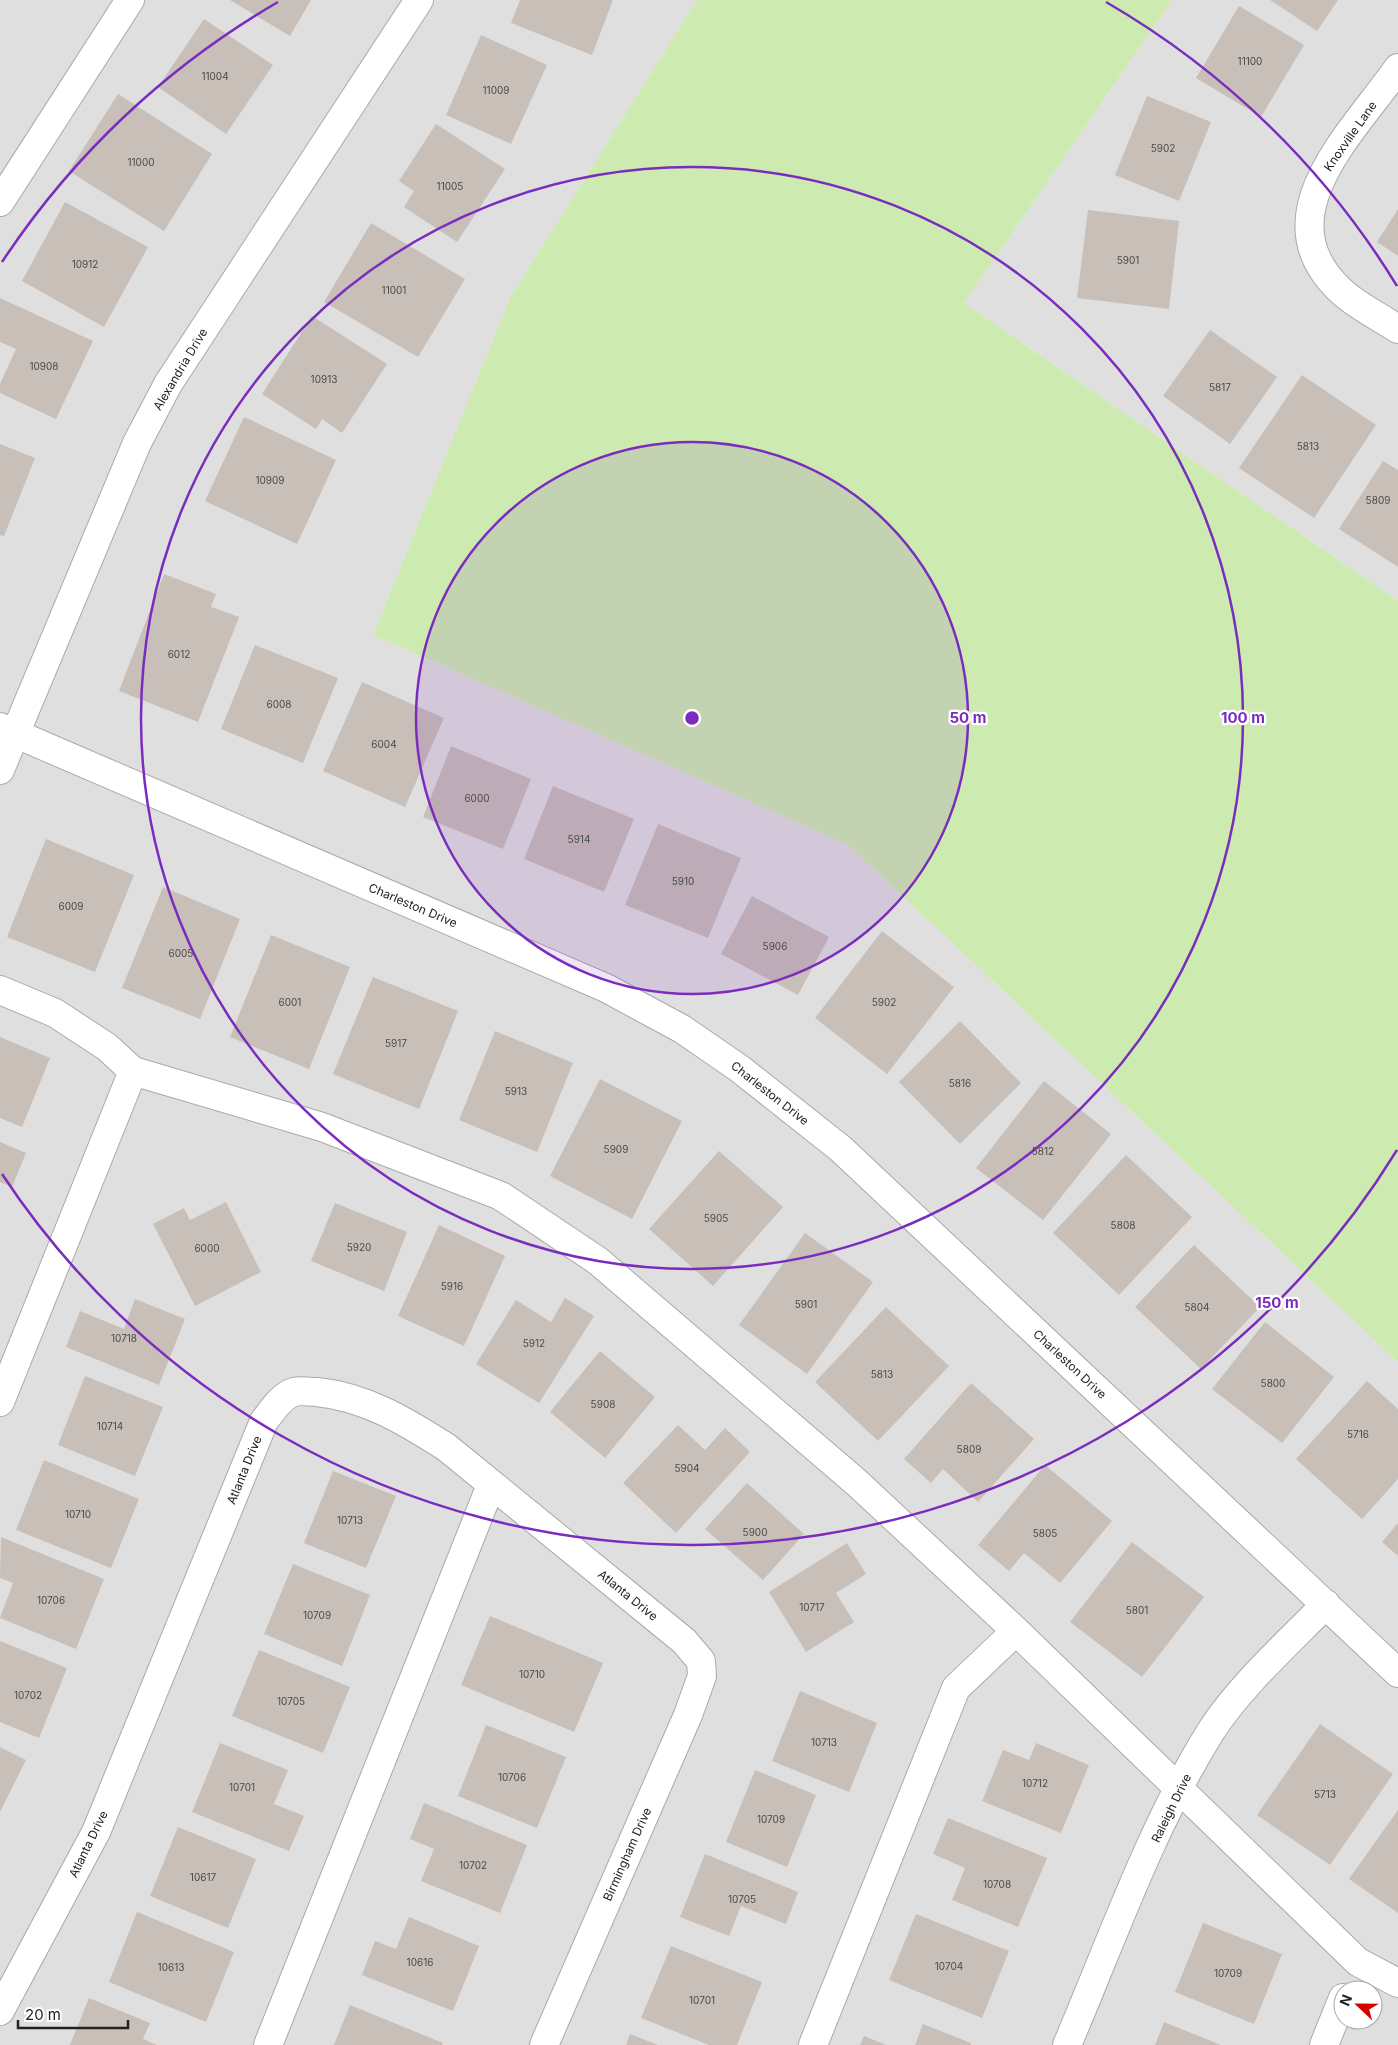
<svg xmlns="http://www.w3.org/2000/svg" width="1398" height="2045" font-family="Inter,sans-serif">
	<rect width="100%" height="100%" fill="#f2efe9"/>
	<path fill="#e0dfdf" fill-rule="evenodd" d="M0,0H697L510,298L373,635L848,845L1398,1362V2045H0ZM1343,1990H1373V2020H1343Z
		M1172,0H1398V601L964,303Z"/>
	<path fill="#cdebb0" d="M697,0H1172L964,303L1398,601V1362L848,845L373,635L510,298Z"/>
	<path fill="#c7bfb8" d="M230,0H311L290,36Z
		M520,0H613L592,55L511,23Z
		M1270,0H1338L1317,31Z
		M1239,6L1304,45L1261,117L1196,78Z
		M204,19L273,65L226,134L158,87Z
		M481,35L547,65L511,144L446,115Z
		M118,94L212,154L164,231L69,171Z
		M1147,96L1211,122L1179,201L1115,175Z
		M436,124L505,169L457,242L404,207L414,191L399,181Z
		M65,202L148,247L104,327L22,281Z
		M1398,209V256L1377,242Z
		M1088,210L1179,221L1169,309L1077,298Z
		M371,223L465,279L418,357L324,302Z
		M0,298L93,341L56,419L0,393V384L16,349L0,342Z
		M312,316L387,364L342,433L322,419L316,429L262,394Z
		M1210,330L1277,377L1230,444L1163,396Z
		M1302,375L1376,425L1314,518L1239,468Z
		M244,417L336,460L297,544L205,501Z
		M0,444L35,458L4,536L0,535Z
		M1383,461L1398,470V567L1339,529Z
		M164,574L216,594L211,607L239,617L198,722L119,691Z
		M255,645L338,678L303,763L221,729Z
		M362,682L444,718L405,807L323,771Z
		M451,746L531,779L503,849L423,817Z
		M553,786L634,819L604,892L524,859Z
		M658,824L741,858L708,938L625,905Z
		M46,839L134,875L95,972L7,937Z
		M163,887L240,919L200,1019L122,988Z
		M752,896L829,937L798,995L721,954Z
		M882,931L954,987L887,1074L815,1018Z
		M271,935L350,967L309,1069L230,1037Z
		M373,977L458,1011L419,1109L333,1074Z
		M960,1021L1021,1083L960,1144L899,1082Z
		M495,1031L573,1063L537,1152L459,1120Z
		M0,1037L50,1058L22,1127L0,1118Z
		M600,1079L682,1121L632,1219L550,1176Z
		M1044,1081L1111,1134L1043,1220L976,1168Z
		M0,1142L26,1153L12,1187L0,1182Z
		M719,1151L783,1207L713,1286L649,1229Z
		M1126,1155L1192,1217L1119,1295L1053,1233Z
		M226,1202L261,1272L195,1306L153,1224L184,1208L190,1220Z
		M335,1203L407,1232L384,1291L311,1261Z
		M439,1225L505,1256L464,1346L398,1316Z
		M805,1233L873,1282L807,1374L739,1325Z
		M1194,1245L1260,1307L1201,1369L1135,1307Z
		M565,1298L594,1316L539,1403L476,1364L516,1300L551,1322Z
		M135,1299L185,1319L159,1385L66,1347L80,1311L124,1329Z
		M886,1307L949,1366L878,1441L815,1382Z
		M1265,1322L1334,1377L1282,1443L1212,1389Z
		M600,1351L655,1397L605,1458L550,1412Z
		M85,1376L163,1407L135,1476L58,1445Z
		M1367,1381L1398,1409V1479L1362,1519L1296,1459Z
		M971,1383L1034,1439L978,1502L943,1469L931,1483L904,1459Z
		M678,1425L705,1450L725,1428L750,1452L676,1533L623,1483Z
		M44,1460L139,1499L111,1568L16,1530Z
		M1045,1465L1112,1521L1060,1583L1024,1553L1009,1571L978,1545Z
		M333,1471L396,1496L366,1568L304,1543Z
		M747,1483L804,1534L763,1580L705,1529Z
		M1398,1523V1556L1382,1542Z
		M1,1537L104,1579L76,1649L0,1618L13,1583L0,1578Z
		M1132,1542L1204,1597L1142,1677L1070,1622Z
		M847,1543L866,1574L836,1593L854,1622L806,1652L769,1592Z
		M293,1564L370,1595L342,1666L264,1634Z
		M490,1616L603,1663L574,1732L461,1685Z
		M0,1641L67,1668L39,1738L0,1722Z
		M259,1650L350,1687L323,1753L232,1716Z
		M800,1691L877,1723L849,1792L772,1761Z
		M1320,1724L1393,1774L1330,1865L1257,1815Z
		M486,1725L566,1757L537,1828L458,1796Z
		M220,1743L288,1770L274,1804L304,1816L289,1851L192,1812Z
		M1036,1743L1089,1765L1061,1833L982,1801L1003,1750L1029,1760Z
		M0,1747L26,1760L0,1812Z
		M755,1770L816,1795L787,1867L726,1842Z
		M424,1803L527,1845L500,1913L421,1881L434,1849L410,1839Z
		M1398,1810V1913L1349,1879Z
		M948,1818L1047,1858L1018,1927L952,1900L965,1868L933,1854Z
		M178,1827L256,1859L228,1928L150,1896Z
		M705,1854L798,1892L786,1924L741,1906L729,1936L680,1917Z
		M137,1912L234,1952L206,2022L109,1982Z
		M916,1914L1009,1951L982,2018L889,1980Z
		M409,1917L479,1946L453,2011L362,1975L375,1941L396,1949Z
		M1203,1923L1282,1954L1254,2024L1175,1992Z
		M671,1946L762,1982L737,2045H709L641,2018Z
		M89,1998L150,2023L143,2039L157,2045H70Z
		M350,2005L443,2043L442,2045H334Z
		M1164,2022L1221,2045H1155Z
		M923,2024L971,2043V2045H915Z
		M630,2034L658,2045H626Z
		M864,2036L886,2045H860Z"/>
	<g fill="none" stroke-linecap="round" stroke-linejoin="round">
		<g stroke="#a9a9a9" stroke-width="30">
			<path id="minor" d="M1398,68C1353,133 1261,216 1341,291C1357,306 1380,317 1398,329
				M0,202L130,0
				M0,727L606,988L682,1029L740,1069L841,1149L1398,1673
				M0,770L137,443L168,384L419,0
				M0,990L55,1013L107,1047L133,1071
				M0,1402L133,1071L322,1127L501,1196L598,1261L856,1482L1016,1631L1358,1962L1398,1983
				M0,2011L96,1832L264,1421C272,1411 281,1396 294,1392C301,1390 310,1392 317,1392C366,1397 405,1421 446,1447L684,1641L701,1661L702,1676L688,1715L544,2045
				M268,2045L491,1485
				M813,2045L956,1688L1016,1631
				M1067,2045C1111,1942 1152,1825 1211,1731C1240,1686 1288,1643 1326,1604
				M1324,2045L1343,1998"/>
		</g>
		<use href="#minor" stroke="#fff" stroke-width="28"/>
	</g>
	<circle cx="692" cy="718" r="276" fill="#7b2cbf" fill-opacity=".12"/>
	<g fill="none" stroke="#7b2cbf" stroke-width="2.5">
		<circle cx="692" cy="718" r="276"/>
		<circle cx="692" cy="718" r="551"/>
		<path d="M1397 1150A827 827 0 0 1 2 1174M2 262A827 827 0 0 1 278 2M1106 2A827 827 0 0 1 1397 286"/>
	</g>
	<g text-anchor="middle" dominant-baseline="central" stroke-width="4.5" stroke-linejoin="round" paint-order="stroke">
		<g font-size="10" fill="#4b4948">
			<text x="1250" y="61">11100</text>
			<text x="215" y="76">11004</text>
			<text x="496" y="90">11009</text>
			<text x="1163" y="148">5902</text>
			<text x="141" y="162">11000</text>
			<text x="450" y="186">11005</text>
			<text x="1128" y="260">5901</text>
			<text x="85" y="264">10912</text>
			<text x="394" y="290">11001</text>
			<text x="44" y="366">10908</text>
			<text x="324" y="379">10913</text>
			<text x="1220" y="387">5817</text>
			<text x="1308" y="446">5813</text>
			<text x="270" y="480">10909</text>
			<text x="1378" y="500">5809</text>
			<text x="179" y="654">6012</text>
			<text x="279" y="704">6008</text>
			<text x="384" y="744">6004</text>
			<text x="477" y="798">6000</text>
			<text x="579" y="839">5914</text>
			<text x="683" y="881">5910</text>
			<text x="71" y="906">6009</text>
			<text x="775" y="946">5906</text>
			<text x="181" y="953">6005</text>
			<text x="290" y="1002">6001</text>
			<text x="884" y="1002">5902</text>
			<text x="396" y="1043">5917</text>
			<text x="960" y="1083">5816</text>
			<text x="516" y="1091">5913</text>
			<text x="616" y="1149">5909</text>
			<text x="1043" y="1151">5812</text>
			<text x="716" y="1218">5905</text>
			<text x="1123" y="1225">5808</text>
			<text x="359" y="1247">5920</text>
			<text x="207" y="1248">6000</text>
			<text x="452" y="1286">5916</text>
			<text x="806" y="1304">5901</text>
			<text x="1197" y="1307">5804</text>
			<text x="124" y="1338">10718</text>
			<text x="534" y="1343">5912</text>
			<text x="882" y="1374">5813</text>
			<text x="1273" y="1383">5800</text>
			<text x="603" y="1404">5908</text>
			<text x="110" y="1426">10714</text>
			<text x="1358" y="1434">5716</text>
			<text x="969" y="1449">5809</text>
			<text x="687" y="1468">5904</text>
			<text x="78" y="1514">10710</text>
			<text x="350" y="1520">10713</text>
			<text x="755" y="1532">5900</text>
			<text x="1045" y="1533">5805</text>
			<text x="51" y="1600">10706</text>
			<text x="812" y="1607">10717</text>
			<text x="1137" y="1610">5801</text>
			<text x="317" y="1615">10709</text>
			<text x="532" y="1674">10710</text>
			<text x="28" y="1695">10702</text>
			<text x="291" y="1701">10705</text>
			<text x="824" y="1742">10713</text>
			<text x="512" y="1777">10706</text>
			<text x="1035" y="1783">10712</text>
			<text x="242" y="1787">10701</text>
			<text x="1325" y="1794">5713</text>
			<text x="771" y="1819">10709</text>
			<text x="473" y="1865">10702</text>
			<text x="203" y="1877">10617</text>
			<text x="997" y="1884">10708</text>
			<text x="742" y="1899">10705</text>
			<text x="420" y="1962">10616</text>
			<text x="949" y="1966">10704</text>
			<text x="171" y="1967">10613</text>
			<text x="1228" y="1973">10709</text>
			<text x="702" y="2000">10701</text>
		</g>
		<g font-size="12" fill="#222" stroke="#fff">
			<text transform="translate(1350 136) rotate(-55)">Knoxville Lane</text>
			<text transform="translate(180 369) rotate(-59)">Alexandria Drive</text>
			<text transform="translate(413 905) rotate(23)">Charleston Drive</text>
			<text transform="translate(770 1093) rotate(38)">Charleston Drive</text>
			<text transform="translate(1070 1364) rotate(43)">Charleston Drive</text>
			<text transform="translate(244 1470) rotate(-68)">Atlanta Drive</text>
			<text transform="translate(628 1595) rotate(39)">Atlanta Drive</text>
			<text transform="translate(1171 1808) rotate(-64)">Raleigh Drive</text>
			<text transform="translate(88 1844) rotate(-64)">Atlanta Drive</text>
			<text transform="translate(627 1854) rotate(-66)">Birmingham Drive</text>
		</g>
	</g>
	<circle cx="692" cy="718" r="8" fill="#7b2cbf" stroke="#fff" stroke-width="2.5"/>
	<g font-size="15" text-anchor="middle" font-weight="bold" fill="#7b2cbf" stroke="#fff" stroke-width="4.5" stroke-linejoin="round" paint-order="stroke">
		<text x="968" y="723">50 m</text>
		<text x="1243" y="723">100 m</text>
		<text x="1277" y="1308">150 m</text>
	</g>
	<g transform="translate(1358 2005) rotate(292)"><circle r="24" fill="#ffffff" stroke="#a7a7a7"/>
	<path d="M0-4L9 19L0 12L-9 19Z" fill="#d40000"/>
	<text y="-8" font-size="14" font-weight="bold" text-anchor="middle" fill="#222222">N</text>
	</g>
	<path d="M18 2020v8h110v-8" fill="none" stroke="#222222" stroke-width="2.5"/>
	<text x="25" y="2020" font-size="15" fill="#222222" stroke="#ffffff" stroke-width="4" paint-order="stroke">20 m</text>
</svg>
